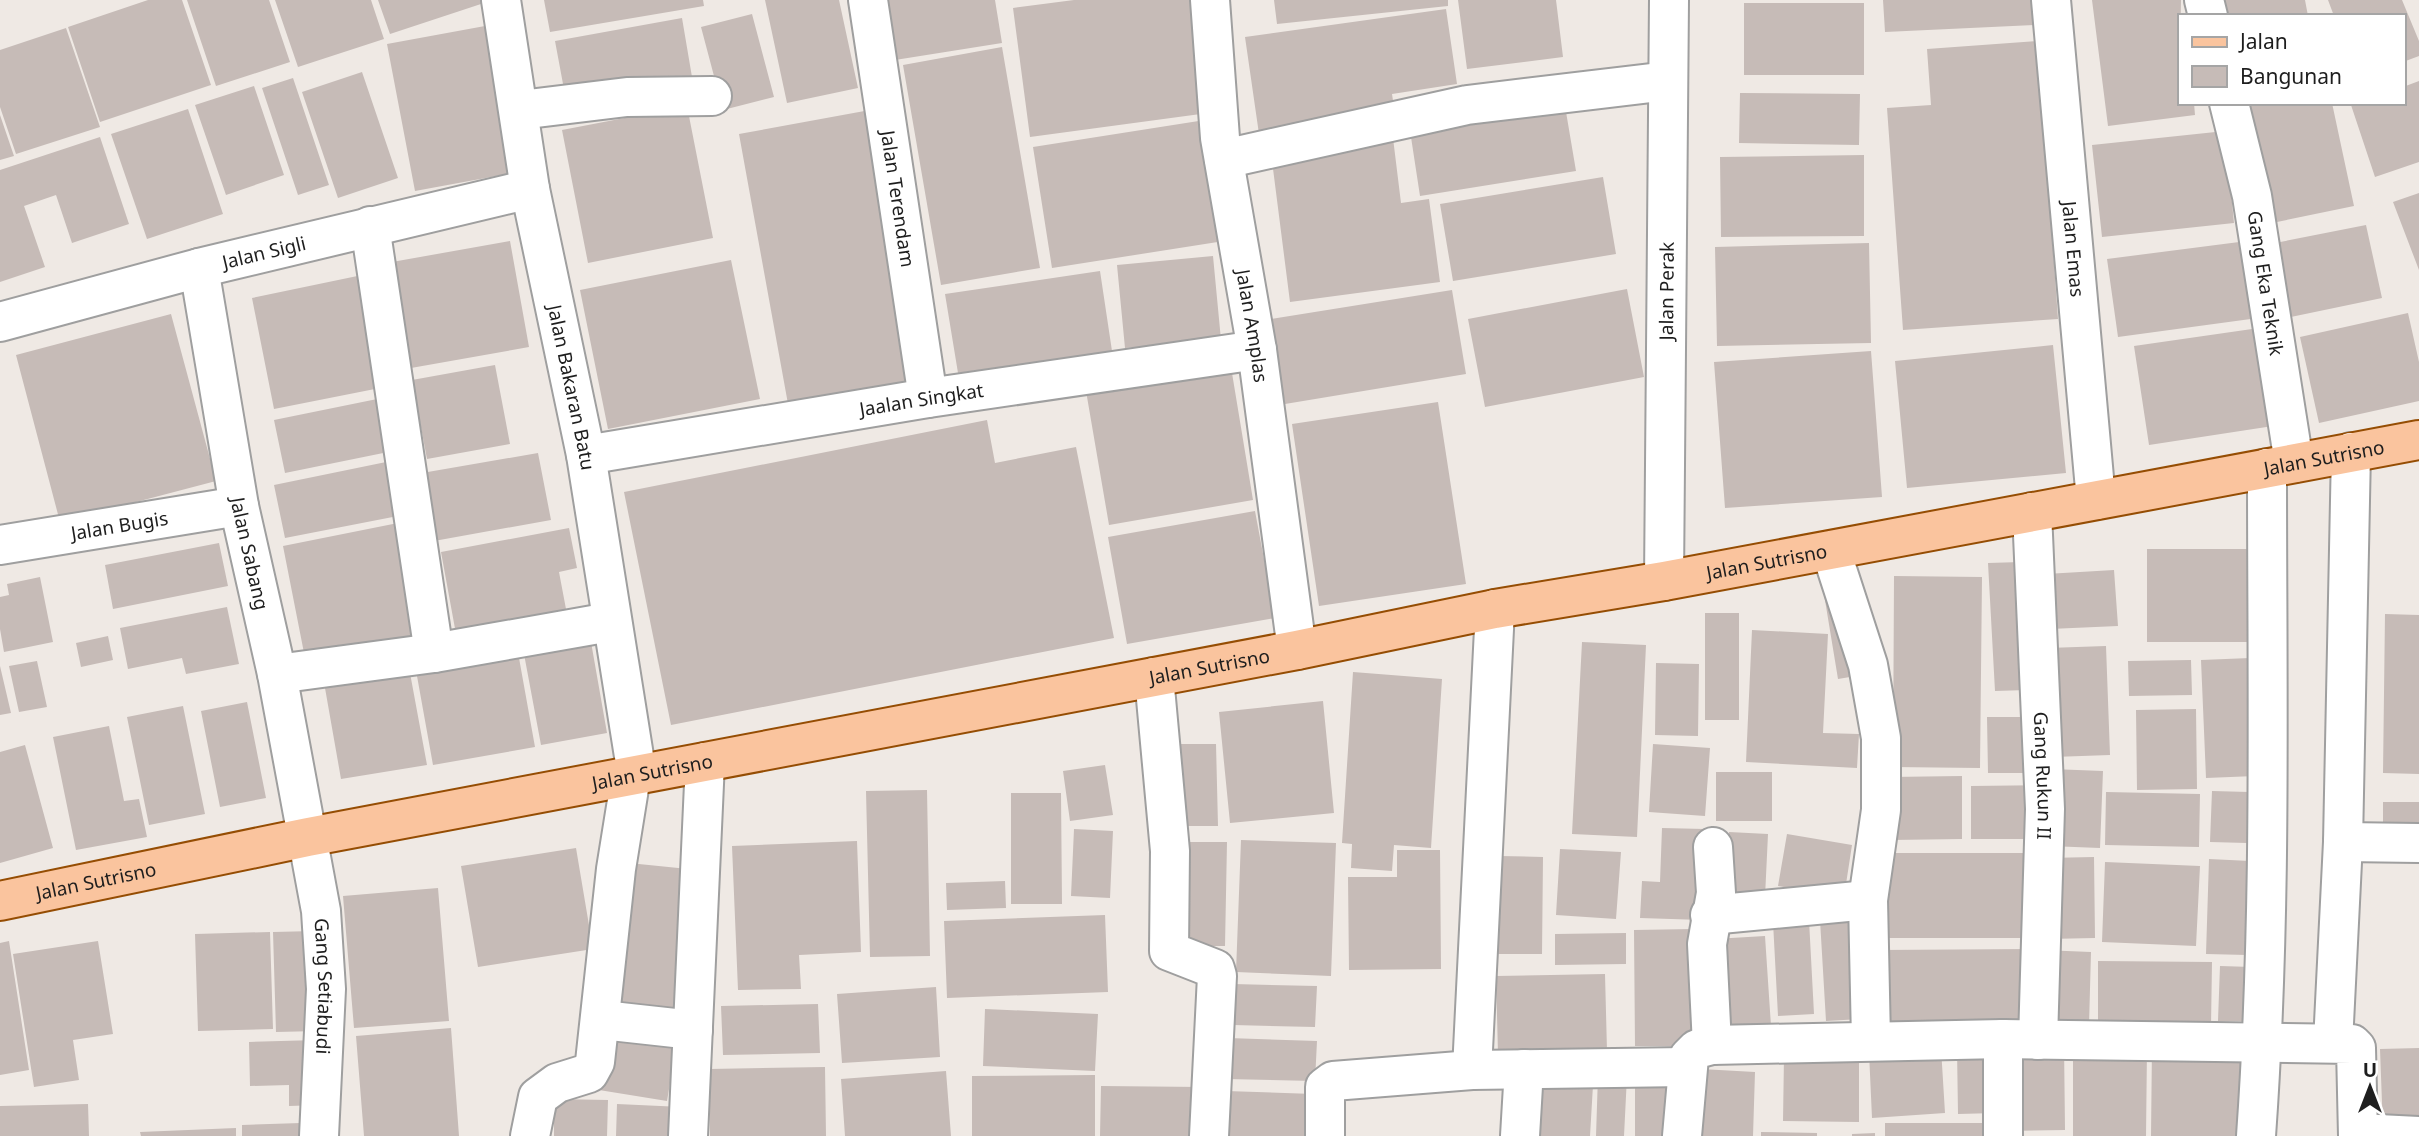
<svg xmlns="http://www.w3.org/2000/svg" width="2419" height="1136" font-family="'Noto Sans',sans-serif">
	<rect width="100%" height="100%" fill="#efe9e4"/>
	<path fill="#c6bbb7" d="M148,0H182L211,85L100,122L68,27Z
		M187,0H269L290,62L216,86Z
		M275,0H371L384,39L298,67Z
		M378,0H483L484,3L390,34Z
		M544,0H703L704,6L550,32Z
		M765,0H839L858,88L787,103Z
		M885,0H995L1002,43L895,60Z
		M1074,0H1192L1208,113L1030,137L1013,8Z
		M1274,0H1448V6L1277,24Z
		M1458,0H1556L1563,57L1467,69Z
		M1883,0H2034L2035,25L1885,32Z
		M2092,0H2181L2179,103H2194L2195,115L2108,126Z
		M2223,0H2305L2308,16H2226Z
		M2328,0H2402L2419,41V56L2403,62V16H2334Z
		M1744,3H1864V75H1744Z
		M1446,9L1457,84L1392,94L1395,114L1259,134L1245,37Z
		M752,14L774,97L723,110L701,27Z
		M682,18L692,77L566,100L555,41Z
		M485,26L513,173L415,191L387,44Z
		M66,28L100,127L16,154L0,107V50Z
		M2038,41L2058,319L1903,330L1887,108L1931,105L1927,49Z
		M1002,47L1040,268L941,285L903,65Z
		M362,72L398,178L338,198L302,92Z
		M293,78L329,185L298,195L262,88Z
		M2419,81V162L2375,177L2351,105L2403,103V87Z
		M254,86L284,175L226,195L195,105Z
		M1740,93L1860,94L1859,145L1739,143Z
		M1564,100L1576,171L1420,196L1409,124Z
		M2256,103H2332L2354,206L2272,223L2246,105Z
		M687,106L713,238L588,263L562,130Z
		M188,109L223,214L147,239L111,134Z
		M870,110L920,380L788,404L739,134Z
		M0,115L14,156L0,160Z
		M1205,120L1224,241L1052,268L1033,147Z
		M2225,131L2234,223L2102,237L2092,145Z
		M100,137L129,224L72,243L56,195L24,206L45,267L0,282V170Z
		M1393,138L1401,203L1429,199L1440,282L1290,302L1271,153Z
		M1864,155V236L1721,237L1720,157Z
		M1603,177L1616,254L1453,281L1440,204Z
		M2419,193V270L2393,202Z
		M2366,225L2382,298L2286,318L2270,244Z
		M510,241L529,347L411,368L392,262Z
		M2247,241L2258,318L2118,337L2107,259Z
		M1869,243L1871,343L1717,346L1715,247Z
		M1213,256L1221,340L1125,348L1117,265Z
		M731,260L760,399L608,429L580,290Z
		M1100,271L1112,351L958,373L945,294Z
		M367,274L390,386L274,409L252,298Z
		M1627,289L1644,377L1485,407L1468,319Z
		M1452,290L1466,374L1285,404L1271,319Z
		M2408,313L2419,362V401L2319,423L2300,337Z
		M171,314L216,481L60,522L16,355Z
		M2259,328L2273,426L2149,445L2134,346Z
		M2053,345L2066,473L1907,488L1895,361Z
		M1871,351L1882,497L1725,508L1714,362Z
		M495,365L510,444L427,459L412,380Z
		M1231,367L1253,500L1109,525L1086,391Z
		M387,397L398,450L285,473L274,420Z
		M1438,402L1466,584L1319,606L1292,424Z
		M987,420L995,463L1076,447L1114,638L671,725L624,492Z
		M538,453L551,520L434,541L422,473Z
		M391,461L403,515L285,538L274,485Z
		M1255,511L1275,618L1127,644L1108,537Z
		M403,522L425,634L305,658L283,546Z
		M569,528L577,568L559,572L569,625L458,645L441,552Z
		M219,543L228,586L113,609L105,565Z
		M2147,549H2256L2255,642H2147Z
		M2021,562L2027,690L1995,691L1988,563Z
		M2114,570L2118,626L2050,629L2046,574Z
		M1894,576L1982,577L1980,768L1893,767Z
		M40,577L53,642L4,652L0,629V597L9,595L7,584Z
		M1823,588L1856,676L1838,679Z
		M227,607L239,664L186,674L182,658L128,669L120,628Z
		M1705,613H1739V720H1705Z
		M2385,614L2419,615V774L2383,773Z
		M1752,630L1828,634L1823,733L1859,734L1857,768L1746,762Z
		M108,636L113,660L81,667L76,643Z
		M591,642L607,733L541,745L524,654Z
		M1582,642L1646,645L1637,837L1572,834Z
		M2106,646L2110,755L2053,757L2048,648Z
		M519,658L535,747L433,765L417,676Z
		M2250,658L2255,776L2206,778L2201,660Z
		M2191,660L2192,695L2129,696L2128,661Z
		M37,661L47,707L19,712L9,666Z
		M1656,663L1699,664L1698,736L1655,735Z
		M0,666L11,713L0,715Z
		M1353,672L1442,679L1431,848L1394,845L1392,871L1351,868L1352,844L1342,843Z
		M410,673L427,765L341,779L325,688Z
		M1323,701L1334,813L1230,823L1219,712Z
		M247,702L266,798L220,807L201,711Z
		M183,706L205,814L149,825L127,717Z
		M2196,709L2197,789L2137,790L2136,710Z
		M1987,717H2026L2027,773H1988Z
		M109,726L124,801L139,799L147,837L76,850L53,737Z
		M1173,744H1216L1218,826H1174Z
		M1653,744L1710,748L1705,816L1649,812Z
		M25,745L53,848L0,863V752Z
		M1105,765L1113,815L1070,821L1063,771Z
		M2051,769L2103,771L2100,848L2049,846Z
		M1716,772H1772V821H1716Z
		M1962,776V839L1891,840L1890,777Z
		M2043,785V839H1971V786Z
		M927,790L930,956L870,957L866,791Z
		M2212,791L2249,792L2247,843L2210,842Z
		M2106,792L2200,794L2199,847L2105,845Z
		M1011,793H1061L1062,904H1011Z
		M2383,802H2419V837H2383Z
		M1662,828L1705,829L1702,920L1640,918L1642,881L1660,882Z
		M1074,829L1113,831L1110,898L1071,896Z
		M1729,832L1768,834L1765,897L1726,895Z
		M1787,834L1852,845L1844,897L1778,886Z
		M1241,840L1336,843L1331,976L1236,972Z
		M857,841L861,952L799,955L801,989L738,990L732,846Z
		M1189,842H1227L1225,946H1187Z
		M576,848L593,949L478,967L461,866Z
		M1560,849L1621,852L1616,919L1556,915Z
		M1397,850H1440L1441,969L1349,970L1348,877H1397Z
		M1888,853H2040V938H1888Z
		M1499,856L1543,857L1542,954H1497Z
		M2094,857L2095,938L2048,939L2047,858Z
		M2209,859L2250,861L2247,955L2206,954Z
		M619,862L698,870L683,1014L605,1006Z
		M2105,862L2200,866L2196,946L2102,942Z
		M1005,881L1006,908L947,910L946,883Z
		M438,888L449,1021L354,1028L343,896Z
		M1105,915L1108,992L947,998L944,921Z
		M1855,918L1861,1019L1826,1021L1820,920Z
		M1809,920L1814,1014L1778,1016L1773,922Z
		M1694,929L1695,1046H1635L1634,930Z
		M315,931L318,1031L276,1032L273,932Z
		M270,932L273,1029L198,1031L195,934Z
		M1626,933V964L1555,965V934Z
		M1765,936L1771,1026L1720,1029L1714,939Z
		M9,941L29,1070L0,1075V943Z
		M98,941L113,1034L73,1040L79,1080L34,1087L13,954Z
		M2034,949V1030H1880L1879,950Z
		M2042,950L2091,952L2089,1026L2040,1024Z
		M2098,961L2212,962L2211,1026H2098Z
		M2220,966L2252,967L2250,1021H2218Z
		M1605,974L1607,1051L1498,1054L1496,976Z
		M1233,984L1317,986L1315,1027L1233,1025Z
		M936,987L940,1057L842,1063L837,994Z
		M818,1004L820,1053L723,1055L721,1006Z
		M985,1009L1098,1014L1095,1071L983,1066Z
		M610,1024L678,1035L667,1101L599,1090Z
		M451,1028L459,1136H364L356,1036Z
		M1228,1038L1317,1041L1315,1081L1226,1079Z
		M317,1040L319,1105L289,1106V1085L250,1086L249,1042Z
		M2008,1043H2064L2065,1130L2008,1131Z
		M2152,1045L2241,1046L2239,1136H2151Z
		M1941,1048L1945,1113L1872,1118L1869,1052Z
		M1995,1048L1996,1113L1958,1114L1957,1049Z
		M2073,1048H2147L2146,1136H2073Z
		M2419,1048V1129L2383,1130L2380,1049Z
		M1784,1056H1859V1122L1783,1121Z
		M825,1067L826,1136H710L709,1069Z
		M1701,1069L1755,1072L1753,1136H1698Z
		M946,1071L951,1136H845L841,1079Z
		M1095,1075V1136H972V1076Z
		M1598,1075L1627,1076L1624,1136H1596Z
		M1635,1076H1676V1136H1635Z
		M1542,1081L1593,1085L1590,1136H1539Z
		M1101,1086L1202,1087V1136H1100Z
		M1226,1091L1314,1094L1312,1136H1224Z
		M554,1099L608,1100L607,1136H554Z
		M88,1104L89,1136H0V1106Z
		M617,1104L682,1107L681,1136H616Z
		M301,1123L302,1136H242V1125Z
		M1885,1123H1992V1136H1885Z
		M236,1128V1136H141L140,1132Z
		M1761,1132L1817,1133V1136H1761Z
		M1875,1133V1136H1852V1134Z"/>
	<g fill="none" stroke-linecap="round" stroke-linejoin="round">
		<g stroke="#9f9f9f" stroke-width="42">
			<g id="minor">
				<path id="s1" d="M501,0L530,189L586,455L637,775"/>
				<path id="s2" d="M868,0L928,398"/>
				<path id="s3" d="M1210,0L1220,138L1257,350L1297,650"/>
				<path id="s4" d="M2051,0L2096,500"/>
				<path d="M2204,0L2208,16"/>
				<path id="s5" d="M2229,103L2252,196L2294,463"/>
				<path d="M520,110L627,97L712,96"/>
				<path d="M1224,159L1467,105L1668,81"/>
				<path d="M370,226L434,653"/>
				<path id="s6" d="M199,268L239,506L277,674L321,911L326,989L319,1136"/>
				<path id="s7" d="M0,322L199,268L530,189"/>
				<path id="s8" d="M586,455L928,398L1257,350"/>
				<path id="s9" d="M2032,512L2045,809L2038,1040"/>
				<path id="s10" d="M0,545L239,506"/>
				<path d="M1831,551L1868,665L1881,738V810L1868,900L1871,1040"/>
				<path id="s11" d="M1664,581L1669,0"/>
				<path d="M277,674L434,653L610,622"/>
				<path d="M1154,677L1170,851L1169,951L1215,969L1217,976L1209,1136"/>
				<path d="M2343,842L2419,843"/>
				<path d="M1710,915L1868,900"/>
				<path d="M602,1020L693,1030"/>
				<path d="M2003,1039V1136"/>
				<path d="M2333,1043L2343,842L2351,452"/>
				<path d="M1712,1045L1707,944L1716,893L1713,847"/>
				<path d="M1472,1070L1495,609"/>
				<path d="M2358,1133L2419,1136"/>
				<path d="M530,1136L538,1097L557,1083L589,1073L595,1062L616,869L631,776"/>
				<path d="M688,1136L705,762"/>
				<path d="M1325,1136V1087L1333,1081L1472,1070L1686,1067"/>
				<path d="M1520,1136L1524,1069"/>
				<path d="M1682,1136L1689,1057L1697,1049L1712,1045L2003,1039L2352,1044L2356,1048L2358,1136"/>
				<path d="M2256,1136C2272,914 2267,691 2267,468"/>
			</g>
		</g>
		<g stroke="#954d03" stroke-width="42">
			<g id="primary">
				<path id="s12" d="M0,901L308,837L1297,650L1495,609L1664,581L2419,440"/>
			</g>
		</g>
		<use href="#minor" stroke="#fff" stroke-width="38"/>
		<use href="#primary" stroke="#fac49e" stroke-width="38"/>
	</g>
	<g text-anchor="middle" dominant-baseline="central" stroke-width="6" stroke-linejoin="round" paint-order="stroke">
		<g font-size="19" fill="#1e1e1e" stroke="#fff">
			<text stroke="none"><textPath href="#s2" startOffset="201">Jalan Terendam</textPath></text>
			<text stroke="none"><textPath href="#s4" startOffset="250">Jalan Emas</textPath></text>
			<text stroke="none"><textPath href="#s7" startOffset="273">Jalan Sigli</textPath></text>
			<text stroke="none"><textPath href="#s5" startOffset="184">Gang Eka Teknik</textPath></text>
			<text stroke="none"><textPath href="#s11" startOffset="290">Jalan Perak</textPath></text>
			<text stroke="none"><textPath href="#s3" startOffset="329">Jalan Amplas</textPath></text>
			<text stroke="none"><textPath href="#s1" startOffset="394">Jalan Bakaran Batu</textPath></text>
			<text stroke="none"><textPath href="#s8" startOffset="340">Jaalan Singkat</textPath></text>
			<text stroke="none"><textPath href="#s12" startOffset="2366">Jalan Sutrisno</textPath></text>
			<text stroke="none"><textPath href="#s10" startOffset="121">Jalan Bugis</textPath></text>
			<text stroke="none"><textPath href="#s6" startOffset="290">Jalan Sabang</textPath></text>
			<text stroke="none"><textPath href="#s12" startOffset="1799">Jalan Sutrisno</textPath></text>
			<text stroke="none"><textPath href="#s12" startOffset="1232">Jalan Sutrisno</textPath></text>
			<text stroke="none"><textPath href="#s12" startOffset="665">Jalan Sutrisno</textPath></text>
			<text stroke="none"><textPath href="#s9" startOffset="264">Gang Rukun II</textPath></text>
			<text stroke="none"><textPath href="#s12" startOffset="98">Jalan Sutrisno</textPath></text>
			<text stroke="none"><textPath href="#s6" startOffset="730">Gang Setiabudi</textPath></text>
		</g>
	</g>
	<rect x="2178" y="14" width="228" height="91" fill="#ffffff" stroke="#a5a5a5" stroke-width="2"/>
	<rect x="2192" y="37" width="35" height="10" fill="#fac49e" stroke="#a5a5a5" stroke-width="2"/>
	<text x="2240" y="49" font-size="21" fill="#1e1e1e">Jalan</text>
	<rect x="2192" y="66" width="35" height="21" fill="#c6bbb7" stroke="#a5a5a5" stroke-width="2"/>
	<text x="2240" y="84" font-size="21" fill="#1e1e1e">Bangunan</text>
	<g transform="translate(2370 1087)" stroke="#ffffff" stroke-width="5" paint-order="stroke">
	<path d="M0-5L12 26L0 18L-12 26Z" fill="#1e1e1e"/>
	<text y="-10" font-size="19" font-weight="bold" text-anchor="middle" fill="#1e1e1e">U</text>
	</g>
</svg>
